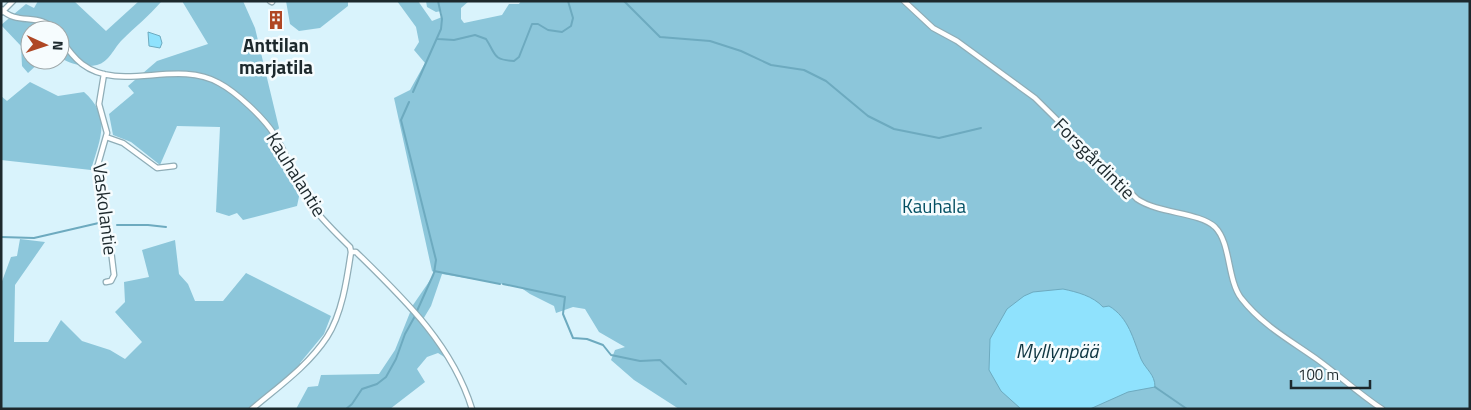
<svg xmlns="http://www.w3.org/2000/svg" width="1471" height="410" font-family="'Titillium Web',sans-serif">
	<rect width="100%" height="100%" fill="#d9f3fc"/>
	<path fill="#8cc6da" d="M38,1H74L106,31L139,1L161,2C149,16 135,27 122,40C114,48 109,62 97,65C85,68 69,64 60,57V30H30V60H42L28,73L22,66L21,46L1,25L26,4L34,8Z
		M182,1H243L255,28L279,128L272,139L300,192L297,206L243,220L237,213L229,216L216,212L220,127L177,126L160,165L131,142L113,135L109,114L134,93L128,86L157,61L208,44Z
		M286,1H348V6L320,28L299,31L290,24Z
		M397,1H418L432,21L442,17L441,11L436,12L427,7L426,1H469L461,8V19L464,23L502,15L509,4H519L521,1H1470V409H679L634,380L611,360L615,350L625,347L599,332L585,309L573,307L556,313L554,306L530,294L520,287L442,274L431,306L422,321L448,356L446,358L438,353L427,357L417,369L425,382L390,409H296L308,387L318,386L321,375L379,374L395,350L413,305L435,273L432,271L394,98L410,90L425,63L414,50L419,42L416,27Z
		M30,82L58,96L84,92C112,117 100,139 91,170L1,160V96L7,101Z
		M20,239L45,242L15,285L14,342H48L61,320L82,341L110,350L125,359L142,342L115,312L125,302L124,282L149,277L142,250L175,240L179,274L188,284L195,301H223L246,273L331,316L324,334L300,363L302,367L252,409H1V284L11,257L17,256Z"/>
	<path fill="#8fe2fd" stroke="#6daabf" d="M148,32L160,36L162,43L160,48L149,46Z
		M1063,289C1077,292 1093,296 1103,307L1109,306C1129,318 1133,339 1141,359C1146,370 1155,374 1155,387L1128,392L1090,409H1021L1001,391L989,370L990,339L1007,309L1024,296L1033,292Z"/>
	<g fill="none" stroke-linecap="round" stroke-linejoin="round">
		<path stroke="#6daabf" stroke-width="2" d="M624,1L660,37L710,41L741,51L771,65L804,70L826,81L868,116L894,129L939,138L981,128
			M438,39L454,40L475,35L486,39C496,54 492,60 514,61L519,57L532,24H538L548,30L562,32L571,26L573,18L568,1
			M413,92L441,29L442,19L438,1
			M409,102L401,120L436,260L434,273L417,311
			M117,225H148L166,227
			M1,237L34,238L103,222
			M434,271L500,284
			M503,284L565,297L563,314L573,338L587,339L603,345L611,355L640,361L660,360L686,384
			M1155,387L1187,409
			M346,409L352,404L362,389L377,384L386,377L396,359L405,334L415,316"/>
		<g stroke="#8fadb7" stroke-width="7">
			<path id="street" d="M270,1L272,2
				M904,1L933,28L957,41L1035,98L1137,199C1159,214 1199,212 1215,227C1231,243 1227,279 1241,298C1263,326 1290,340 1318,360C1340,376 1359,394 1382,409
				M1,9C17,26 40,12 54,30
				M2,12L13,1
				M60,38C66,47 74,58 82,64C120,93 176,59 219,83C236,92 263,117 274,134C288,155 295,181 309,202C320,218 336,233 350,247L351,252H356C403,298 452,344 472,409
				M104,74L99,104L107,133L97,168L104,193L114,275L111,281L106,282
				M106,137L123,143L157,168L174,166
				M252,409C278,387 308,366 327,337C342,314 347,279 351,252"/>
		</g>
		<use href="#street" stroke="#fff" stroke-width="4.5"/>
	</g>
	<defs>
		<g id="building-bare" transform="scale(1.5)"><path d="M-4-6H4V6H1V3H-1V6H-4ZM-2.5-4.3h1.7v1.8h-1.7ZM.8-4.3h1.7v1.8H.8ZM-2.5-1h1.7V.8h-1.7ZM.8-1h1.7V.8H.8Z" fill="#af4725" stroke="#f6fcfe" stroke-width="2.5" paint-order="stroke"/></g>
	</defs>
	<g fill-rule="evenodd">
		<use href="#building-bare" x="276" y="20"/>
	</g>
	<g text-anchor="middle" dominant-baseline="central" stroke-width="5" stroke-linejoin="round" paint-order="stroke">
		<g font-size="19" font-weight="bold" fill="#1d292d" stroke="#f6fcfe">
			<text x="276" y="44">Anttilan<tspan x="276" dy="22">marjatila</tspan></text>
		</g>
		<g font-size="19" fill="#1d292d" stroke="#f6fcfe">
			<text transform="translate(1095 158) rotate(45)">Forsgårdintie</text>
			<text transform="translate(297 174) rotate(58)">Kauhalantie</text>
			<text transform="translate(106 209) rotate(83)">Vaskolantie</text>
		</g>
		<g font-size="19" fill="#034f62" stroke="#f6fcfe">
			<text x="934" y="205">Kauhala</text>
		</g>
		<g font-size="20" font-style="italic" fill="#0e3541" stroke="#f6fcfe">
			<text x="1057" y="350">Myllynpää</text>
		</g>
	</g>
	<rect width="1471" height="410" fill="none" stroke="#1d292d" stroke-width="5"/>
	<g transform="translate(45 45) rotate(93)"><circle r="24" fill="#f6fcfe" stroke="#9fa8aa"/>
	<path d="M0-4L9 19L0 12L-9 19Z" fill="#af4725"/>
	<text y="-8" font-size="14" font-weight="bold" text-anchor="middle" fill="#1d292d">N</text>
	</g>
	<path d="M1291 380v8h79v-8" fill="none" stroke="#1d292d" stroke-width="2.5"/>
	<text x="1298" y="380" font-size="15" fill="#1d292d" stroke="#f6fcfe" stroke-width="4" paint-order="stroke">100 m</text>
</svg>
